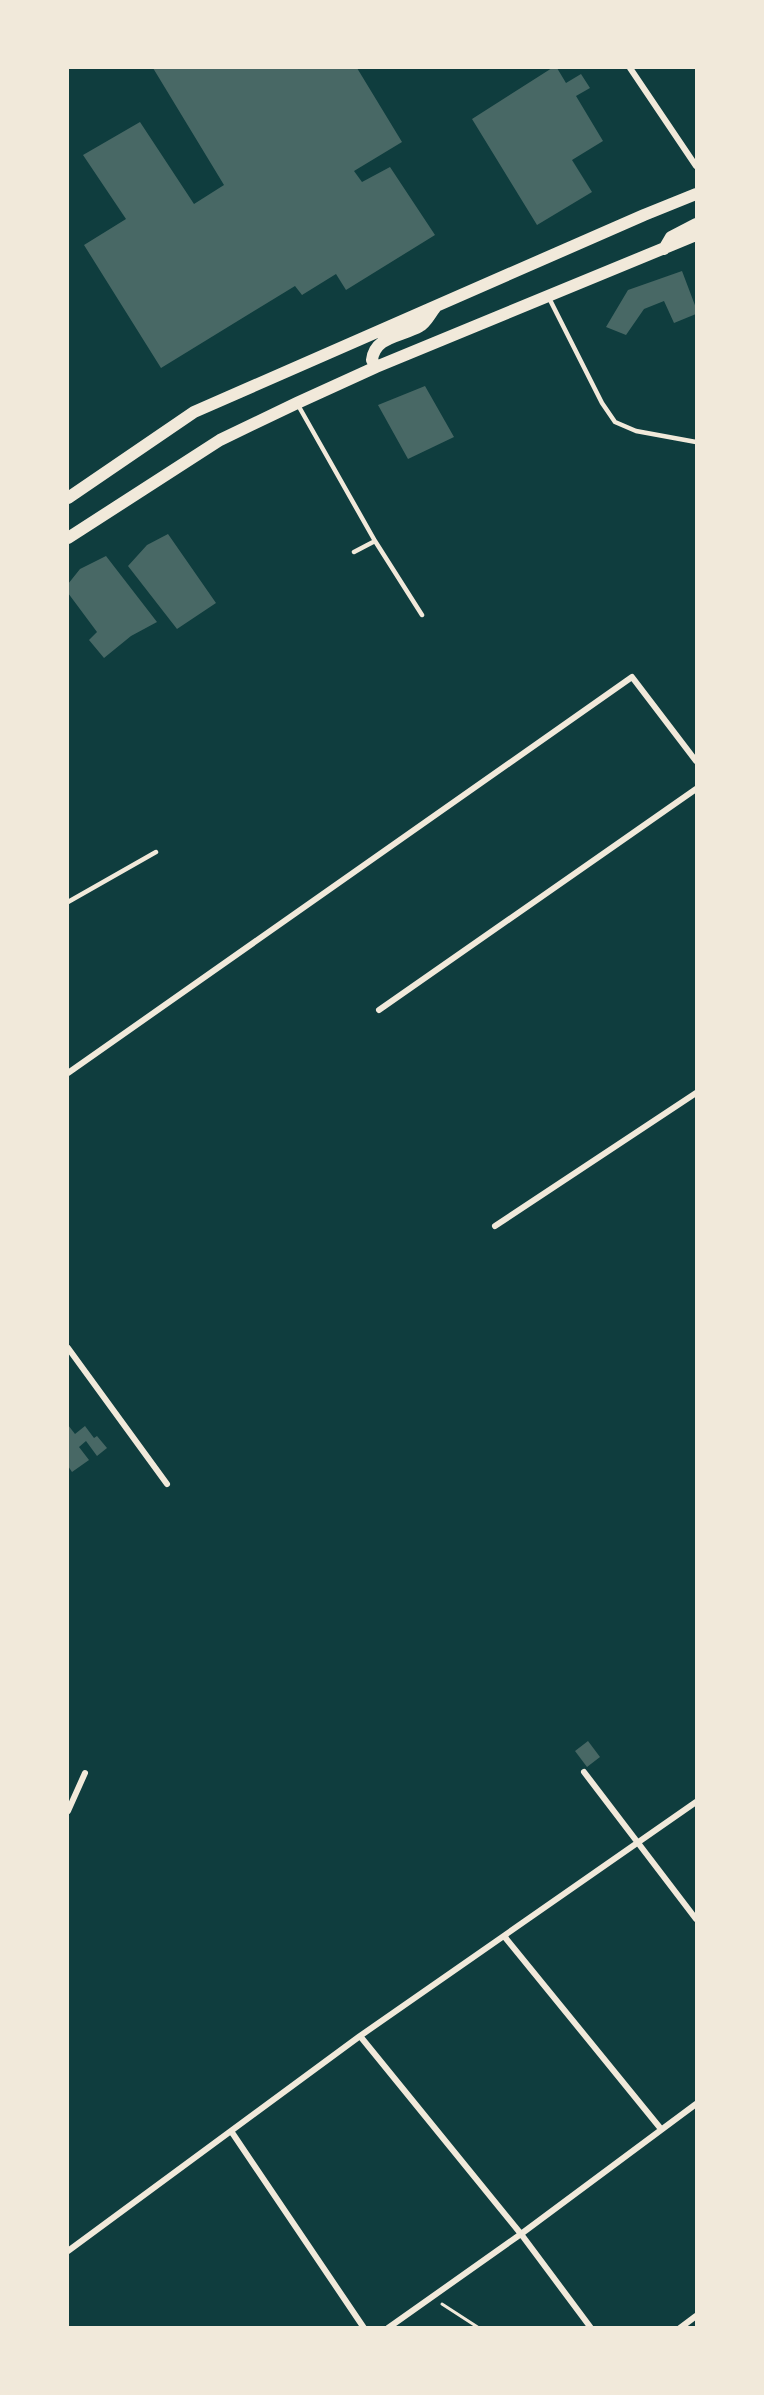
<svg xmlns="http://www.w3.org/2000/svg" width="764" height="2395" font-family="'Fira Sans',sans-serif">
	<rect width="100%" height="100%" fill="#0f3d3e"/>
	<path fill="#486865" d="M153,68H357L402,142L354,171L362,182L390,167L435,235L346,290L336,274L302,295L295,286L161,368L84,245L126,219L83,155L140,122L194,204L224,185Z
		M552,68H557L566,83L581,74L590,88L576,96L603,141L572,160L592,192L537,225L472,119Z
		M682,271L696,308V314L674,323L664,301L644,309L626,335L606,327L628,290Z
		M425,386L454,437L408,459L378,405Z
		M168,534L216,603L177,629L128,566L147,545Z
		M106,556L157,622L131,636L104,658L89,640L97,632L68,593V584L80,569Z
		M68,1425L75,1434L85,1426L94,1438L97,1436L107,1448L97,1456L86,1441L79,1447L89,1460L72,1472L68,1466Z
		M588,1741L600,1757L587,1767L575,1751Z"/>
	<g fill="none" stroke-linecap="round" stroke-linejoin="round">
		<path stroke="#f1e9da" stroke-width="3" d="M442,2304L479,2328"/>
		<path stroke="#f1e9da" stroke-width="4.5" d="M549,298L602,403L615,422L636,431L696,442
			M298,405L375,541L422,615
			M354,552L375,541
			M68,902L156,852"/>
		<path stroke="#f1e9da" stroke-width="6" d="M630,68L696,166
			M379,1010L696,789
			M68,1073L632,677L696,761
			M495,1226L696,1093
			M68,1348L167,1484
			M584,1772L696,1919
			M68,1811L85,1773
			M504,1936L661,2129
			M360,2036L521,2234L591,2328
			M231,2131L364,2328
			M68,2251L360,2036L696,1802
			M388,2328L521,2234L696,2104
			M680,2328L696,2316"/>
		<path stroke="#f1e9da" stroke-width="12" d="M664,249L671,237L696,224
			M376,367L372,360C375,336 401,337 420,326C426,323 430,314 435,308
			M68,498L194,412L644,215L696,194
			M68,538L220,440L297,403L376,367L696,235"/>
	</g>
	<rect width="764" height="2395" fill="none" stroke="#f1e9da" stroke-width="138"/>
</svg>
